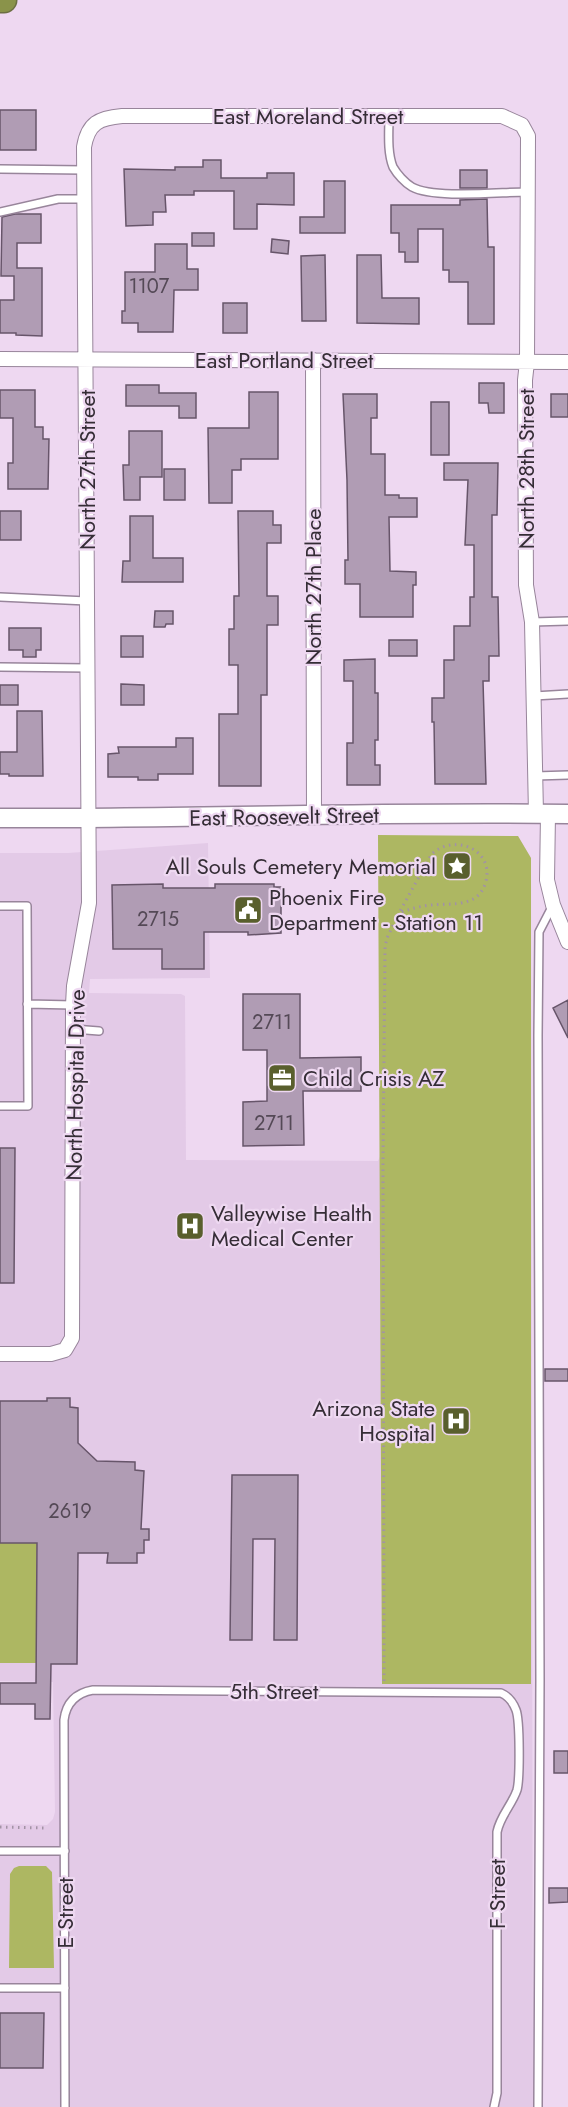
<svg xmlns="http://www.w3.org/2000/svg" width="568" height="2107" font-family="Jost,sans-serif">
	<rect width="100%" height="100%" fill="#eed8f1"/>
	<path fill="#e3cae7" d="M518,836L531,858L533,2107H0V1824L47,1825L53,1819L55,1812L53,1682L0,1681V853H68L208,843L210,978L90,979L89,993L181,994L185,996L186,1160L378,1161Z"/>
	<path fill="#adb762" d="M378,835L518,836L531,858V1684H382Z
		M0,1543H37L36,1663H0Z
		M19,1866H46L52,1872L54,1968H9L10,1874L14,1868Z"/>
	<path fill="#b09cb4" stroke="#67556a" stroke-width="1.5" d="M0,110H36V150H0Z
		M203,160H221V178H267V173H294V205L257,204V229H234V191H194V195H165L166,212H153V225L126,226L124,169L175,170V167H203Z
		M460,170H487V188H460Z
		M324,181H345V233H300V217H324Z
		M487,199L488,247H494V324H468V282H449V270H443V229H418V262H405V252H399V233H391V205H460V200Z
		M15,214H41V243H17V268H42V336L16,335V333H0V300H14V276H1L2,217Z
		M192,233H214V246H192Z
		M272,239L289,241L288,254L271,252Z
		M155,244H187V269H198V290H174L173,332H138V323H122V311H125V272H155Z
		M325,255L326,321H302L301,256Z
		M357,255H381L382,298H419V324L357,323Z
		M223,303H247V333H223Z
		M479,383H504V413H489L488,403H479Z
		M126,385H159V393H196V418H179V406H126Z
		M0,390H35V427H43V439H49L48,489H8V463H13V418H0Z
		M249,392H278V459H241V470H232V503H209L208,428H249Z
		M343,394H377V418H371V454H385V495H399V498H417V517H389L390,571L416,572V585H413V617H360V584H345V560H348L347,480Z
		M551,394H568V417H551Z
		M431,402H449V455H431Z
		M129,431H162V477H140V500H124L123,465H129Z
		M444,463H498L497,515H492V597H498L499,656H489V681H483L486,784H435L434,722H432V698H444V660H454V626H470V597H474V545H465L468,480H444Z
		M164,469H185V500H164Z
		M0,511H21V540H0Z
		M238,511H273V525H281V543H267V596H278V625H267V695H261V786H219V714H238V665H229V629H234V596H239Z
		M130,516H153V558H183V582H122L123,561H130Z
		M155,611H173V624H166L165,627H154Z
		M9,628H41V650H36V657H23V650H9Z
		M121,636H143V657H121Z
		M389,640H417V656H389Z
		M375,659V693H378V740H375V765H380V785H347V743H353V681H344V660Z
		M121,684L144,685V705H121Z
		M0,685H18V705H0Z
		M17,711H42L43,776H9V774H0V752H17Z
		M176,738H193V774H158V780H138V777H108V754L119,753L118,747H176Z
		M163,884V888H215V884H274V887H281V933L248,935V932H204V969H162V949H113L112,885Z
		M243,994H300V1058L361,1057V1091H303L304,1145L243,1146V1102L267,1101V1050H243Z
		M568,1000V1038L553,1008Z
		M0,1148H15L14,1283H0Z
		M545,1369H568V1381H545Z
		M47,1398H70V1407L78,1408V1443L97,1461L135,1462V1470L144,1471L141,1529H149V1540H144V1553H137V1563H107L108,1553H78L77,1664H51L50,1719H35V1704H0V1683H36L37,1543H0V1401H47Z
		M232,1475H298L297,1640H274L275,1539H253L252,1640H230Z
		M554,1751H568V1773H554Z
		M549,1888H568V1902L549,1903Z
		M0,2013H44L43,2068H0Z"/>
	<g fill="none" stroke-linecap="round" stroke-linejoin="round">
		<g stroke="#98859b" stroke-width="10">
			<path id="lane" d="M389,116C389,132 387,152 393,167C397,174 405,183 412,187C434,199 500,192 527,192
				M0,169L84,170
				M0,212L58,199H84
				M0,597L87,601
				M532,622L568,621
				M0,667L88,668
				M534,696L568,694
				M535,776L568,775
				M0,906H27L28,1106H0
				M27,1004L73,1005
				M73,1029L99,1031
				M0,1851H65
				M0,1988H65
				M65,2107L64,1720C66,1703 76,1693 93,1690L501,1693C508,1696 513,1702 516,1710C520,1720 520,1779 517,1790C512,1805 500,1816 497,1832V2093L494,2107
				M538,2107L540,1680L538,1036L539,932L553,905"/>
		</g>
		<g stroke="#98859b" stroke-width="16">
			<path id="street" d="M0,359L568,362
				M313,360L314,815
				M548,814L547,880L553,905L568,942
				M0,1354H51L65,1350L72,1338L73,1005L74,986L89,903L84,147C88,123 99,118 122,116H502L522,125L528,136L527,362L525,380L526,585L532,622L536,814"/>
		</g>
		<g stroke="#98859b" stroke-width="21">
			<path id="secondary" d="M0,818C189,819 379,811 568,814"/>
		</g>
		<g stroke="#6c6f43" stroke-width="27">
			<path id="highway" d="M0,0H4"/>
		</g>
		<path stroke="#a292a5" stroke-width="3" stroke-dasharray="1.5 4.5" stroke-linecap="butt" d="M384,1681L383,1163L385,947L387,938L399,913C410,909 420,906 431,905C453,903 479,908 486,881C494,848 452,833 431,855L399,913
			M0,1827L44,1828"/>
		<use href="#lane" stroke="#fff" stroke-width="7"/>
		<use href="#street" stroke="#fff" stroke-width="14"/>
		<use href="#secondary" stroke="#fff" stroke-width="18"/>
		<use href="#highway" stroke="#8a934a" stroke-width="24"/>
	</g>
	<defs>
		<g id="sight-square" transform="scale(1.5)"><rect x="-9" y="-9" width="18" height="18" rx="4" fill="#595f2d" stroke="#eed8f1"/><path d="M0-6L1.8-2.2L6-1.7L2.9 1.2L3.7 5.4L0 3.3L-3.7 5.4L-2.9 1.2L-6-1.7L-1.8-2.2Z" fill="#fff"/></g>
		<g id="civic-square" transform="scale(1.5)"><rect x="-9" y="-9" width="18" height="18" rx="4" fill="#595f2d" stroke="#eed8f1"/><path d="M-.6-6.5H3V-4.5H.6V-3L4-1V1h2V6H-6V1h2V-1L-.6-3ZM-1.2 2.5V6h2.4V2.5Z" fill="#fff"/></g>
		<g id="office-square" transform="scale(1.5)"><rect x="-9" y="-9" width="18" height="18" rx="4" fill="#595f2d" stroke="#eed8f1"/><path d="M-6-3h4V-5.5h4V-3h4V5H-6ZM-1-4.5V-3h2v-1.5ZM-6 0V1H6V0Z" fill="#fff"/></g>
		<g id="hospital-square" transform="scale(1.5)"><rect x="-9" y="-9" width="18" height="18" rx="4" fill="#595f2d" stroke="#eed8f1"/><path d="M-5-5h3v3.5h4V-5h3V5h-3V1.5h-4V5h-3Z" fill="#fff"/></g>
	</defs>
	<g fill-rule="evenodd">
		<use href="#sight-square" x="457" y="866"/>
		<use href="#civic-square" x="248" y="910"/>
		<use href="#office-square" x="282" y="1078"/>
		<use href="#hospital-square" x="190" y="1226"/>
		<use href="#hospital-square" x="456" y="1421"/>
	</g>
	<g text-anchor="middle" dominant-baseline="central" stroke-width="4.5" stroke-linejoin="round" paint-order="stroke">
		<g font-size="20" fill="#544956">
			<text x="149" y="286">1107</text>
			<text x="158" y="919">2715</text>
			<text x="272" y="1022">2711</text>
			<text x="274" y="1123">2711</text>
			<text x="70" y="1511">2619</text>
		</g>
		<g font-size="22" fill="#352d36" stroke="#eed8f1">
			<text x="308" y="116">East Moreland Street</text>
			<text x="284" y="360">East Portland Street</text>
			<text transform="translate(526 469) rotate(-90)">North 28th Street</text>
			<text transform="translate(87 470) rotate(-90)">North 27th Street</text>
			<text transform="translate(313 587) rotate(-90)">North 27th Place</text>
			<text transform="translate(284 816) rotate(-1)">East Roosevelt Street</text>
			<text transform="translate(75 1085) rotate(-89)">North Hospital Drive</text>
			<text x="274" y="1691">5th Street</text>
			<text transform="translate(497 1894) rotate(-90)">F Street</text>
			<text transform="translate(65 1913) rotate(-90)">E Street</text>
		</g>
		<g font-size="22" fill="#352d36" stroke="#eed8f1" text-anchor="start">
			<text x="436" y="866" text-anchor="end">All Souls Cemetery Memorial</text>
			<text x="269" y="897">Phoenix Fire<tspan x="269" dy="25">Department - Station 11</tspan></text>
			<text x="303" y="1078">Child Crisis AZ</text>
			<text x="211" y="1213">Valleywise Health<tspan x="211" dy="25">Medical Center</tspan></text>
			<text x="435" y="1408" text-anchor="end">Arizona State<tspan x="435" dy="25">Hospital</tspan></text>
		</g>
	</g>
</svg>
